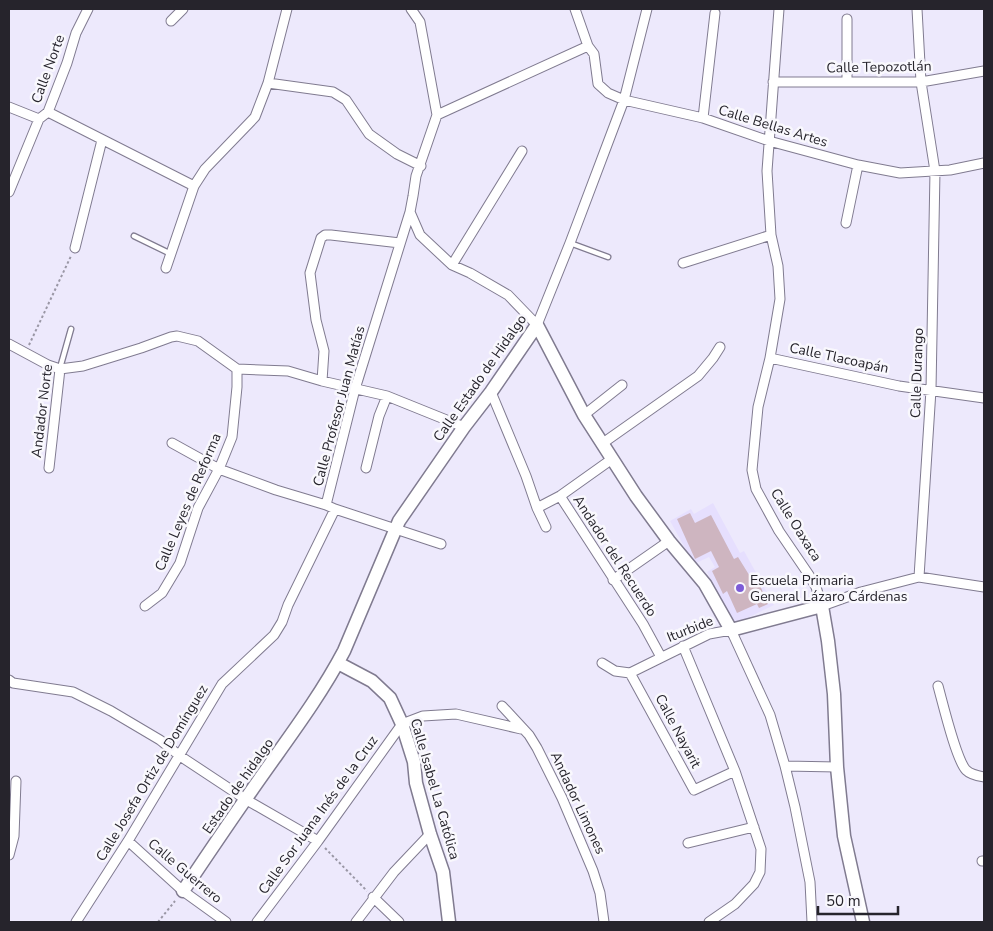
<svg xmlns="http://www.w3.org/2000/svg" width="993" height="931" font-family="'Nunito Sans',sans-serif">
	<rect width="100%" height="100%" fill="#ede9fc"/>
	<path fill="#e6dffe" d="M713,503L740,553L744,551L774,605L735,624L707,572L715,567L709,557L694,564L670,521L691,509L694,514Z"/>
	<path fill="#ceb5c0" d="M690,513L695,523L711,515L734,559L738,557L751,578L756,576L768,604L759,608L757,604L737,613L727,591L723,594L712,571L719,567L711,551L695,559L677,519Z"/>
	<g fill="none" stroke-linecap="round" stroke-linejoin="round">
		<g stroke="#807b90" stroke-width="7">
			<path id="lane" d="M134,236L171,254
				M570,243L608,257
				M60,368L71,329"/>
		</g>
		<g stroke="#807b90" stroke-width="11">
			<path id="street" d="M411,9L420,22L437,115
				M575,9L588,46L594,54L598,84L608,93L624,100L703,118L769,141L858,165L900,173L950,170L984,163
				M779,9L767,171L771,235L778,266L780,299L770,358L758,407L752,470L756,489L779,531L809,575L816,587L822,606L861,592L919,577L984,587
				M917,9L921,82L935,171L931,390L919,577
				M171,21L183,9
				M588,46L437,115L416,176L413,196L410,212L420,235L452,265L470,273L508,295L537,325L570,243L624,100L647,9
				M773,82H921L984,71
				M847,82V19
				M268,83L333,92L346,100L369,134L397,154L421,166
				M9,107L39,119
				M48,112L194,186
				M703,118L715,13
				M9,192L39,119L48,112L67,63L76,33L88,9
				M846,223L858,165
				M75,248L102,140
				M683,263L771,235
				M452,265L522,151
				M166,268L194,186L205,169L255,117L268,83L287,9
				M9,344L48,365L60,369L83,366L141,348L171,337L177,336L198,341L237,369
				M770,358L899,386L984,398
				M237,369L288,371L322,381L387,396L464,427
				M322,381L324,351L316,320L310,273L321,238L325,235H331L400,243
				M491,392L526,476L537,508L546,527
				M584,415L622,385
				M172,443L219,469L276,490L326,505
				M603,443L698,376L713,358L720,347
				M49,468L60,369
				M366,468L379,416L387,396
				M560,496L643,624L661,657
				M537,508L560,496L612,459
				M335,509L441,544
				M613,580L669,541
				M145,606L162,593L180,563L198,508L219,469L232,437L237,387V369
				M683,646L735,771L761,849L760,872L754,884L735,904L709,922
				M602,663L615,671L630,673L709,634L731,630L770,715L785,766L795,807L810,882L812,922
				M630,673L694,790L735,771
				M9,680L13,683L73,692L111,711L160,740L180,756L245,799L318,841
				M938,686C943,704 956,759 966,770C971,775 978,776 984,777
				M502,706L529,735L537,748L562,798L593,871L600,893L604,922
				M785,766L837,767
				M128,841L183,891L226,922
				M688,843L754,827
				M9,855L14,836L16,781
				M982,861H984
				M373,897L399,922
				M76,922L128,841L222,684L274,635L282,622L288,605L335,509L326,505L355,389L410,212
				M257,922L318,841L402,724L423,716L456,714L521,729
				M356,922L394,872L430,834"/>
		</g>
		<g stroke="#807b90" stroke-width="15">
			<path id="secondary" d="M338,663L372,681L390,698L402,724L414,762L416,783L430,834L443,872L449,922
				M183,891C204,860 224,830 245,800C279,750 316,704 344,651L399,521L464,427L491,392L537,325L584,415L636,496L669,541L705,584L731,630L822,606L828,641L834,694L837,767L844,836L863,922"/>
		</g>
		<path stroke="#9a97a5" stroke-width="2" stroke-dasharray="2.5 2.5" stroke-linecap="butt" d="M29,345L71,256
			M325,848L367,891
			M158,922L175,901"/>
		<use href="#lane" stroke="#fff" stroke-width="4.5"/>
		<use href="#street" stroke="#fff" stroke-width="9"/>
		<use href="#secondary" stroke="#fff" stroke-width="12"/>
	</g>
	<circle fill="#7d5cd7" stroke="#f9f8fd" stroke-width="2" cx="740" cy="588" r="5"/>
	<g text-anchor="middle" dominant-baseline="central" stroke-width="5" stroke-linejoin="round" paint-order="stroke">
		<g font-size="14" fill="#26242c" stroke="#f9f8fd">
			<text transform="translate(879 67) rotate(-1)">Calle Tepozotlán</text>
			<text transform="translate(48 69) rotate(-70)">Calle Norte</text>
			<text transform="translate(773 126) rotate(17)">Calle Bellas Artes</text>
			<text transform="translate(839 358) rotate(12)">Calle Tlacoapán</text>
			<text transform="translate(917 373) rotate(-88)">Calle Durango</text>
			<text transform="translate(480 378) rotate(-55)">Calle Estado de Hidalgo</text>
			<text transform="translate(339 406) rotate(-75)">Calle Profesor Juan Matías</text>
			<text transform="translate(42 411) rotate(-83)">Andador Norte</text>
			<text transform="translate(188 502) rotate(-67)">Calle Leyes de Reforma</text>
			<text transform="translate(796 525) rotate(58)">Calle Oaxaca</text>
			<text transform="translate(615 556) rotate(57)">Andador del Recuerdo</text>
			<text transform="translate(690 629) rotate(-22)">Iturbide</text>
			<text transform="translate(678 731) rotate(62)">Calle Nayarit</text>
			<text transform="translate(152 773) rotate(-59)">Calle Josefa Ortiz de Domínguez</text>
			<text transform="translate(238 786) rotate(-55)">Estado de hidalgo</text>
			<text transform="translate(435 789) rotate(74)">Calle Isabel La Católica</text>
			<text transform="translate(578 803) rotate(65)">Andador Limones</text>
			<text transform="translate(318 815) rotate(-54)">Calle Sor Juana Inés de la Cruz</text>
			<text transform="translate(185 871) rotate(40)">Calle Guerrero</text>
		</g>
		<g font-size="14" fill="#26242c" stroke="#f9f8fd" text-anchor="start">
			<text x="750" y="580">Escuela Primaria<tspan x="750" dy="16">General Lázaro Cárdenas</tspan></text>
		</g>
	</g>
	<rect width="993" height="931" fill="none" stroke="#26242c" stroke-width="20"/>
	<path d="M818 906v8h80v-8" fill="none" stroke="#26242c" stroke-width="2.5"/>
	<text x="826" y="906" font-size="15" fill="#26242c" stroke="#f9f8fd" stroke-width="4" paint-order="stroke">50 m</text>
</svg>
